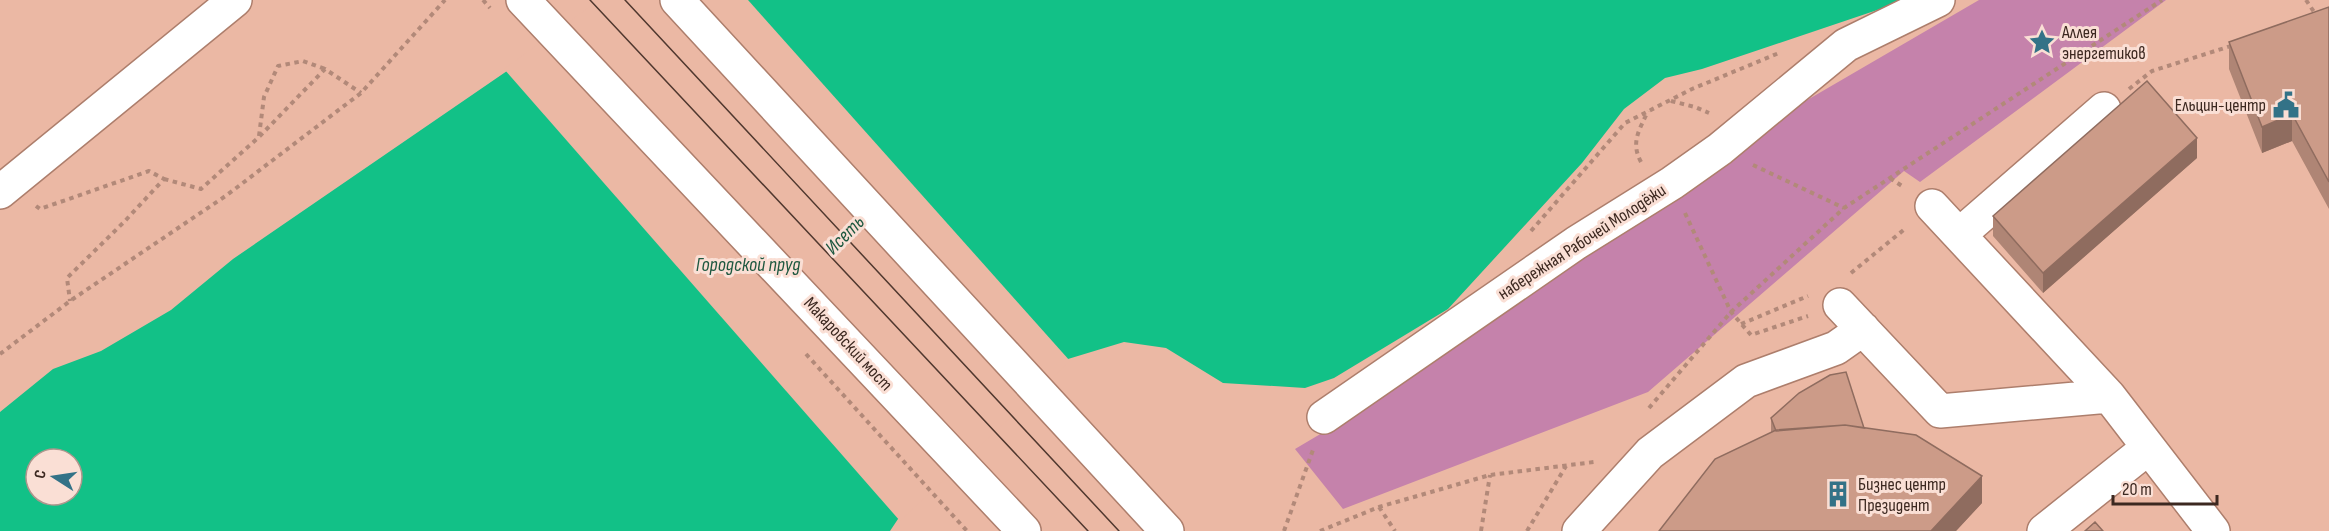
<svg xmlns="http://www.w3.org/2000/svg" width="2329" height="531" font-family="'Sofia Sans Condensed',sans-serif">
	<rect width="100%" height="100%" fill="#ebb8a4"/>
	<path fill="#c582ab" d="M1979,0H2166L1920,182L1904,171L1648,392L1343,509L1295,449L1383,397L1564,272L1737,141Z"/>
	<path fill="#12c187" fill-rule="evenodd" d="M604,0H1907L1702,69L1665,78L1624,109L1582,163L1448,309L1334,378L1305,388L1223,383L1166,348L1124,342L1068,359L898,519L890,531H0V412L53,369L101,351L171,310L233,259L507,71ZM36,459H72V495H36Z"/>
	<path fill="#ebb8a4" d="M599,0H748L1070,361L900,521L504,69Z"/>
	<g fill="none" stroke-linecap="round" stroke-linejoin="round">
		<g stroke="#ad7e6c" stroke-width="36">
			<path id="minor" d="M0,192L235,0
				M1932,206L2109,396
				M1959,235L2104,109
				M1840,305L1940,411L2109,396L2213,531
				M1324,417L1576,243L1672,183L1720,149L1846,45L1938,0
				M1579,531L1650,453L1746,381L1836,348L1863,329
				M2044,531L2148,448"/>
		</g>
		<g stroke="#ad7e6c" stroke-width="36">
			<path id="major" d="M523,0L1024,531
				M677,0L1167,531"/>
		</g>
		<path stroke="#b28979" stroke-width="4" stroke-dasharray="4.5 4.5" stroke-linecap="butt" d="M483,0L490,8
			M2306,0L2316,15
			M2129,89L2152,71L2234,45
			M1671,101L1695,107L1709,113
			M259,136L264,97L278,66L303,61L325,69
			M1641,162C1630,142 1640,129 1648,111
			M1753,165L1844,208
			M1890,178L1905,188
			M164,179L201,189L259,137L325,69L361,93
			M36,206L40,209L149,171L164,179L124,222L67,278L70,301
			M1685,213L1731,312L1751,335L1808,316
			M1531,231L1625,123L1692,89L1779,53
			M1851,273L1906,228
			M1741,324L1808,296
			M0,354L70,301L227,195L361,93L445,0
			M806,354L967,531
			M1649,408L1731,312L1844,208L2162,0
			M1379,507L1395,531
			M1284,531L1314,447
			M1320,531L1379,507L1490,475L1594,462
			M1481,531L1490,475
			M1527,531L1566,466"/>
		<use href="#minor" stroke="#fff" stroke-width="33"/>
		<use href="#major" stroke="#fff" stroke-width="33"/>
		<path stroke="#50382f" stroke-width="1.5" d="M590,0L1088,531
			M625,0L1119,531"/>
	</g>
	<path fill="#af8575" d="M2329,7V209L2292,141L2262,153L2229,69V42Z
		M2197,158L2043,293L1993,236V216Z
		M1771,418L1864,428L1982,503L1956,531H1659L1771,433Z"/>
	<path fill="#8f6c5f" d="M2292,114V141L2262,153V127Z
		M2197,138V158L2043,293V273Z
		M1982,476V503L1956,531H1931Z"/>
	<path fill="#cc9b88" stroke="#8f6c5f" stroke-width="1.5" d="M2329,7V182L2292,114L2262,127L2229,42Z
		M2147,81L2197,138L2043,273L1993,216Z
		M1846,372L1864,428L1845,425L1776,431L1771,418L1799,393L1830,375Z
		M1845,425L1916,435L1982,476L1931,531H1659L1715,459L1776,430Z
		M2095,522L2103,531H2085Z"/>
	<defs>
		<g id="sight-bare" transform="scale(2.07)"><path d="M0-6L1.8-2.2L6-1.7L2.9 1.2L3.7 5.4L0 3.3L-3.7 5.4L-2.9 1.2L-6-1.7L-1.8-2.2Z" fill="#337287" stroke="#fadfd5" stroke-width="2.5" paint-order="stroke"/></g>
		<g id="civic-bare" transform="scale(2.07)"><path d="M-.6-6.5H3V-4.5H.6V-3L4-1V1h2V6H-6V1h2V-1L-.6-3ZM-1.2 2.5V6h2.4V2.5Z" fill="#337287" stroke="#fadfd5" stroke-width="2.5" paint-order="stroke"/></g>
		<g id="building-bare" transform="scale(2.07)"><path d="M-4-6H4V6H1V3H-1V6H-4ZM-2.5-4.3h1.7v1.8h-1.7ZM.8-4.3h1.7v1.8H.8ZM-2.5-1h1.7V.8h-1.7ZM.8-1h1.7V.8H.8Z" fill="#337287" stroke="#fadfd5" stroke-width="2.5" paint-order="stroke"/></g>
	</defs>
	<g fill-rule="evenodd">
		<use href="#sight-bare" x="2042" y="42"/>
		<use href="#civic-bare" x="2286" y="105"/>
		<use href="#building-bare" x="1838" y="494"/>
	</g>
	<g text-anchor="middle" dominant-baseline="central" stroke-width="6" stroke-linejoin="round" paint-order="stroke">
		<g font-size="18" fill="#3c2820" stroke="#fadfd5" text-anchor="start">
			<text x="2062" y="32">Аллея<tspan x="2062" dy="21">энергетиков</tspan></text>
			<text x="2266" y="105" text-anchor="end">Ельцин-центр</text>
			<text x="1858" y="484">Бизнес центр<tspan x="1858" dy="21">Президент</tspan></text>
		</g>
		<g font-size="18" fill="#3c2820" stroke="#fadfd5">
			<text transform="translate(1582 242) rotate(-33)">набережная Рабочей Молодёжи</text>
			<text transform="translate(848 344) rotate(47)">Макаровский мост</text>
		</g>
		<g font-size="20" font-style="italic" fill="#1e5840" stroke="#fadfd5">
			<text transform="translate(845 235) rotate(-45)">Исеть</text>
			<text x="748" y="265">Городской пруд</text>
		</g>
	</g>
	<g transform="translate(54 477) rotate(282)"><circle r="28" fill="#fadfd5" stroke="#ae968d" stroke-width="1.5"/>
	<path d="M0-4.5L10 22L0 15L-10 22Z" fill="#337287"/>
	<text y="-9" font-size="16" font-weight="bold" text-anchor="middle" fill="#3c2820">С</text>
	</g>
	<path d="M2113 495v9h104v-9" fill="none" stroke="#3c2820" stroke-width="3"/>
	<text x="2122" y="495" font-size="18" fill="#3c2820" stroke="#fadfd5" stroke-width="4.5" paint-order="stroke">20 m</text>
</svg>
